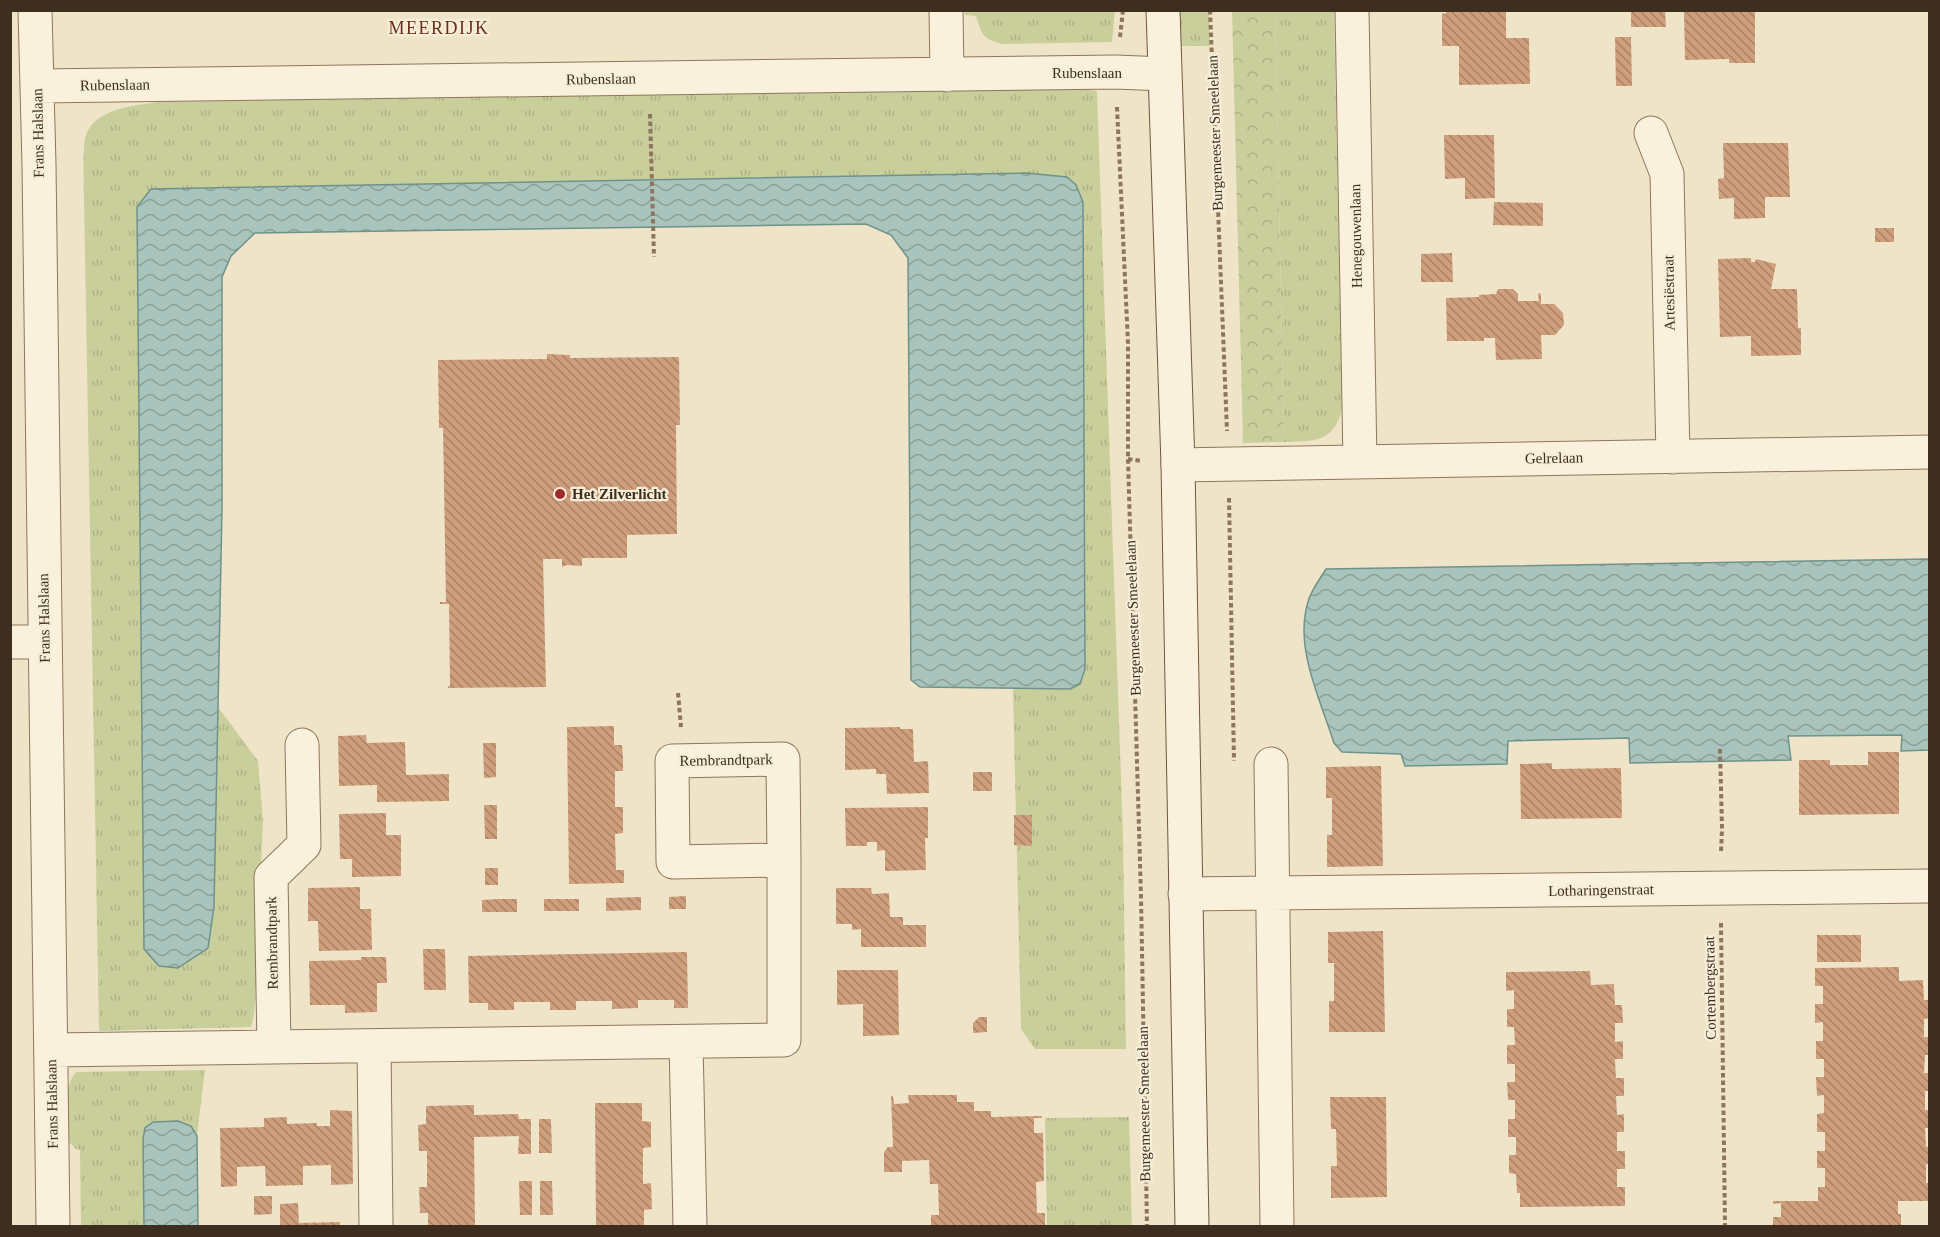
<svg xmlns="http://www.w3.org/2000/svg" width="1940" height="1237" font-family="'Times New Roman',serif">
	<defs>
		<pattern id="grass-tufts" width="24" height="20" patternUnits="userSpaceOnUse" patternTransform="scale(1.5)"><rect width="24" height="20" fill="#c9cf9b"/><path d="M3 7l-1-3M5 7V3M7 7l1-3M15 17l-1-3M17 17v-4M19 17l1-3" fill="none" stroke="#aeb285"/></pattern>
		<pattern id="forest-crowns" width="20" height="18" patternUnits="userSpaceOnUse" patternTransform="scale(1.5)"><rect width="20" height="18" fill="#c9cf9b"/><path d="M2 6a3 3 0 1 1 6 0M12 15a3 3 0 1 1 6 0" fill="none" stroke="#aeb285"/></pattern>
		<pattern id="water-waves" width="16" height="10" patternUnits="userSpaceOnUse" patternTransform="scale(1.5)"><rect width="16" height="10" fill="#a9c4bc"/><path d="M0 5q4-4 8 0t8 0" fill="none" stroke="#8ba098"/></pattern>
		<pattern id="building-back-hatch" width="6" height="6" patternUnits="userSpaceOnUse" patternTransform="scale(1.5)"><rect width="6" height="6" fill="#cf9f7d"/><path d="M-1 5l2 2M0 0l6 6M5-1l2 2" fill="none" stroke="#a98266"/></pattern>
	</defs>
	<rect width="100%" height="100%" fill="#f0e4c8"/>
	<path fill="url(#grass-tufts)" d="M965,11H1115L1112,42L1002,44C982,39 982,34 976,16L965,15Z
		M1179,11H1209L1210,46H1181Z
		M1275,11H1334L1342,410C1333,443 1314,441 1284,442Z
		M1069,87L1097,91L1123,837L1126,1049H1035L1021,1029L1013,689H1070L1083,202L151,189L137,207L144,949L208,947L214,907L218,707L258,761L263,820L256,987L254,1014L251,1027L99,1031L84,200C84,187 82,145 86,135C96,108 133,106 158,102Z
		M205,1070L197,1136L191,1126L143,1139L144,1226H81L80,1150L76,1149L67,1140C67,1118 61,1090 76,1072Z
		M1129,1117L1132,1226H1047L1045,1118Z"/>
	<path fill="url(#forest-crowns)" d="M1232,11H1275L1284,442L1243,443Z"/>
	<path fill="url(#water-waves)" stroke="#6f938a" stroke-width="1.5" d="M1026,173L1067,177L1076,185L1083,202L1085,669L1080,684L1070,689L920,687L911,680L908,258L891,235L866,224L255,233L231,256L222,277V509L214,907L208,948L178,968L159,966L144,949L137,207L151,189Z
		M1929,559V750L1901,751L1902,735L1788,736L1791,760L1630,763L1629,738L1508,741L1507,764L1405,766L1401,754L1342,752L1334,743C1320,699 1294,647 1308,602C1311,590 1320,579 1326,569Z
		M178,1121L191,1126L197,1136L198,1226H144L143,1139L145,1128L153,1122Z"/>
	<path fill="url(#building-back-hatch)" d="M1446,10H1506V38H1529L1530,84L1459,85V46H1442V13L1446,14Z
		M1631,10H1665L1666,27H1631Z
		M1755,10V63H1729V59L1685,60L1684,12Z
		M1615,37H1631L1632,86H1616Z
		M1444,135H1494L1495,198L1465,199V178L1445,179Z
		M1723,143H1788L1790,197H1765V218L1734,219V198L1719,199L1718,179L1724,178Z
		M1494,202L1543,203V226L1493,225Z
		M1875,228H1894V242H1875Z
		M1452,253L1453,282H1421V254Z
		M1751,258V262H1755L1756,259L1776,264L1771,289H1797L1798,328H1801V355L1751,356V336L1720,337L1718,259Z
		M1498,289H1513L1518,294V301H1539L1538,293L1541,294V304H1554L1563,313L1564,325L1555,335H1541L1542,359L1496,360L1495,338H1484V341H1447L1446,298L1479,297V295L1496,294Z
		M547,354L570,355V358L679,357L680,425H676L677,534L627,535V558H582V566L567,565L562,567V559H543L546,687L448,688V686H450L449,604H440V602H446L443,428H439L438,360L547,359Z
		M614,726V745H622L623,758V771H615V807H623V833L615,834L616,870H624V883L569,884L567,727Z
		M900,727V729H913L914,762L928,761L929,793L887,794L886,774H876V769L845,770V728Z
		M366,735L367,743L405,742L406,775L449,774V801L377,802V785L339,786L338,736Z
		M483,743H496V777L484,778Z
		M1868,752H1899V814L1799,815V760H1830V765H1868Z
		M1552,763V769L1621,768L1622,818L1521,819L1520,764Z
		M1381,766L1383,866L1327,867V835H1332V798H1326V767Z
		M973,772H992V791H973Z
		M484,805H497V839H485Z
		M928,807V838H925L926,870L885,871V850L877,851V842H867V846H846L845,808Z
		M386,813V835H401V876L352,877V859H340L339,814Z
		M1014,815H1032V846L1014,845Z
		M485,868H498V885H485Z
		M360,887V909H371L372,950L319,951L318,921H308V888Z
		M836,888H871L872,894L889,893L890,917H903V925H926V947H861V929L852,930V924H836Z
		M686,896V909H669V897Z
		M641,897V910L606,911V898Z
		M499,899H517V912H482V900Z
		M544,899H579V911H544Z
		M1383,931L1385,1032H1329V1001H1334V963H1328V932Z
		M1817,935H1861V962H1817Z
		M423,949H445L446,990H424Z
		M687,952L688,1008H674V1000H638V1008L612,1009V1001H576V1010H550V1002H514V1010H488V1003H469L468,956Z
		M361,957H386L387,983H377V1012L345,1013V1005H310L309,961L361,960Z
		M1899,967V981L1923,980L1924,1000H1930V1018L1924,1019V1037H1930V1055H1925L1924,1073H1930V1091H1925V1110H1930V1128H1925L1926,1147L1930,1146V1164H1926V1183H1930V1201H1898V1214H1901V1226H1773V1217H1781V1203L1773,1204V1201H1818V1187H1825V1168H1817V1151H1825V1132H1817V1114L1824,1113V1095L1817,1096L1816,1077H1824V1059H1816V1041H1823V1022L1815,1023V1004H1823V986H1815V968Z
		M837,970H898L899,1035L863,1036V1004L837,1005Z
		M1590,971L1591,985L1614,984L1615,1005H1622L1623,1023H1615V1042L1623,1041V1059H1615L1616,1078H1624V1096H1616L1617,1115L1624,1114V1132H1617V1151H1625V1169H1617V1187H1625V1206L1520,1207V1193H1517L1516,1174L1509,1173V1155H1516V1137H1508V1119H1515V1100H1508L1507,1082H1515V1064H1507V1045H1515L1514,1027H1507V1009H1514V990L1506,991V972Z
		M979,1017H987V1032L973,1033V1023Z
		M908,1095H957V1102H974V1111H991V1117L1042,1116V1118H1034V1133H1043L1044,1181L1036,1182L1037,1213H1045V1226H931V1215H939L938,1184H930L929,1160L902,1161V1172H884V1152L888,1147H893L891,1096H893L894,1104L909,1103Z
		M1330,1097H1386L1387,1197L1331,1198V1166H1337L1336,1129H1331Z
		M595,1103H642V1121L651,1122V1147L643,1148V1184L651,1183L652,1209L644,1210V1226H596Z
		M474,1105V1115L518,1114L519,1119H531V1154H518L519,1136L474,1137L475,1226H428V1213H420L419,1187H427V1151H419L418,1125L426,1124V1106Z
		M330,1110L352,1111L353,1184L331,1185V1165L303,1166V1185L266,1186L265,1166L237,1167V1186L221,1187L220,1128L264,1127V1118L287,1117V1124L317,1123V1126H330Z
		M539,1119H551L552,1153H539Z
		M519,1181H532V1215H520Z
		M540,1181H552L553,1215H540Z
		M254,1196H272V1214L254,1215Z
		M298,1203L299,1223L340,1222V1226H280V1204Z"/>
	<g fill="none" stroke-linecap="round" stroke-linejoin="round">
		<g stroke="#8d765c" stroke-width="35">
			<path id="street" d="M35,10L39,165L53,1226
				M946,10L947,75
				M1352,10L1360,462
				M37,86L1116,72L1164,74
				M1651,133L1667,174L1673,457
				M1178,465L1930,452
				M10,642H44
				M783,759L784,860L673,862L672,761Z
				M1271,764L1277,1226
				M1185,894L1930,886
				M686,1042L690,1226
				M374,1046L376,1226
				M274,1047L271,877L304,845L302,745
				M51,1050L784,1040V860"/>
		</g>
		<g stroke="#6f573f" stroke-width="35">
			<path id="secondary" d="M1163,10L1178,465L1192,1226"/>
		</g>
		<path stroke="#8d765c" stroke-width="4" stroke-dasharray="4.5 3" stroke-linecap="butt" d="M1210,10L1227,431
			M1120,37L1123,10
			M1117,107L1128,343V459L1141,896L1147,1226
			M650,114L654,257
			M1128,459L1142,461
			M1229,498L1234,761
			M678,693L681,727
			M1720,749L1722,828L1721,853
			M1721,923L1725,1226"/>
		<use href="#street" stroke="#faf1dc" stroke-width="33"/>
		<use href="#secondary" stroke="#faf1dc" stroke-width="33"/>
	</g>
	<circle fill="#9e2a2b" stroke="#f7eed8" stroke-width="2" cx="560" cy="494" r="6"/>
	<g text-anchor="middle" dominant-baseline="central" stroke-width="4.5" stroke-linejoin="round" paint-order="stroke">
		<g font-size="15" fill="#3d2e20" stroke="#f7eed8">
			<text x="1087" y="73">Rubenslaan</text>
			<text transform="translate(601 79) rotate(-1)">Rubenslaan</text>
			<text transform="translate(115 85) rotate(-1)">Rubenslaan</text>
			<text transform="translate(38 133) rotate(-91)">Frans Halslaan</text>
			<text transform="translate(1215 133) rotate(-92)">Burgemeester Smeelelaan</text>
			<text transform="translate(1356 236) rotate(-91)">Henegouwenlaan</text>
			<text transform="translate(1669 293) rotate(-91)">Artesiëstraat</text>
			<text transform="translate(1554 458) rotate(-1)">Gelrelaan</text>
			<text transform="translate(44 618) rotate(-91)">Frans Halslaan</text>
			<text transform="translate(1133 618) rotate(-92)">Burgemeester Smeelelaan</text>
			<text transform="translate(726 760) rotate(-1)">Rembrandtpark</text>
			<text transform="translate(1601 890) rotate(-1)">Lotharingenstraat</text>
			<text transform="translate(272 943) rotate(-91)">Rembrandtpark</text>
			<text transform="translate(1710 988) rotate(-91)">Cortembergstraat</text>
			<text transform="translate(52 1104) rotate(-91)">Frans Halslaan</text>
			<text transform="translate(1144 1104) rotate(-91)">Burgemeester Smeelelaan</text>
		</g>
		<g font-size="15" font-weight="bold" fill="#3d2e20" stroke="#f7eed8" text-anchor="start">
			<text x="572" y="494">Het Zilverlicht</text>
		</g>
		<g font-size="18" letter-spacing="1.5" fill="#6b2e1e" stroke="#f7eed8">
			<text x="439" y="28">MEERDIJK</text>
		</g>
	</g>
	<rect width="1940" height="1237" fill="none" stroke="#3d2e20" stroke-width="24"/>
</svg>
